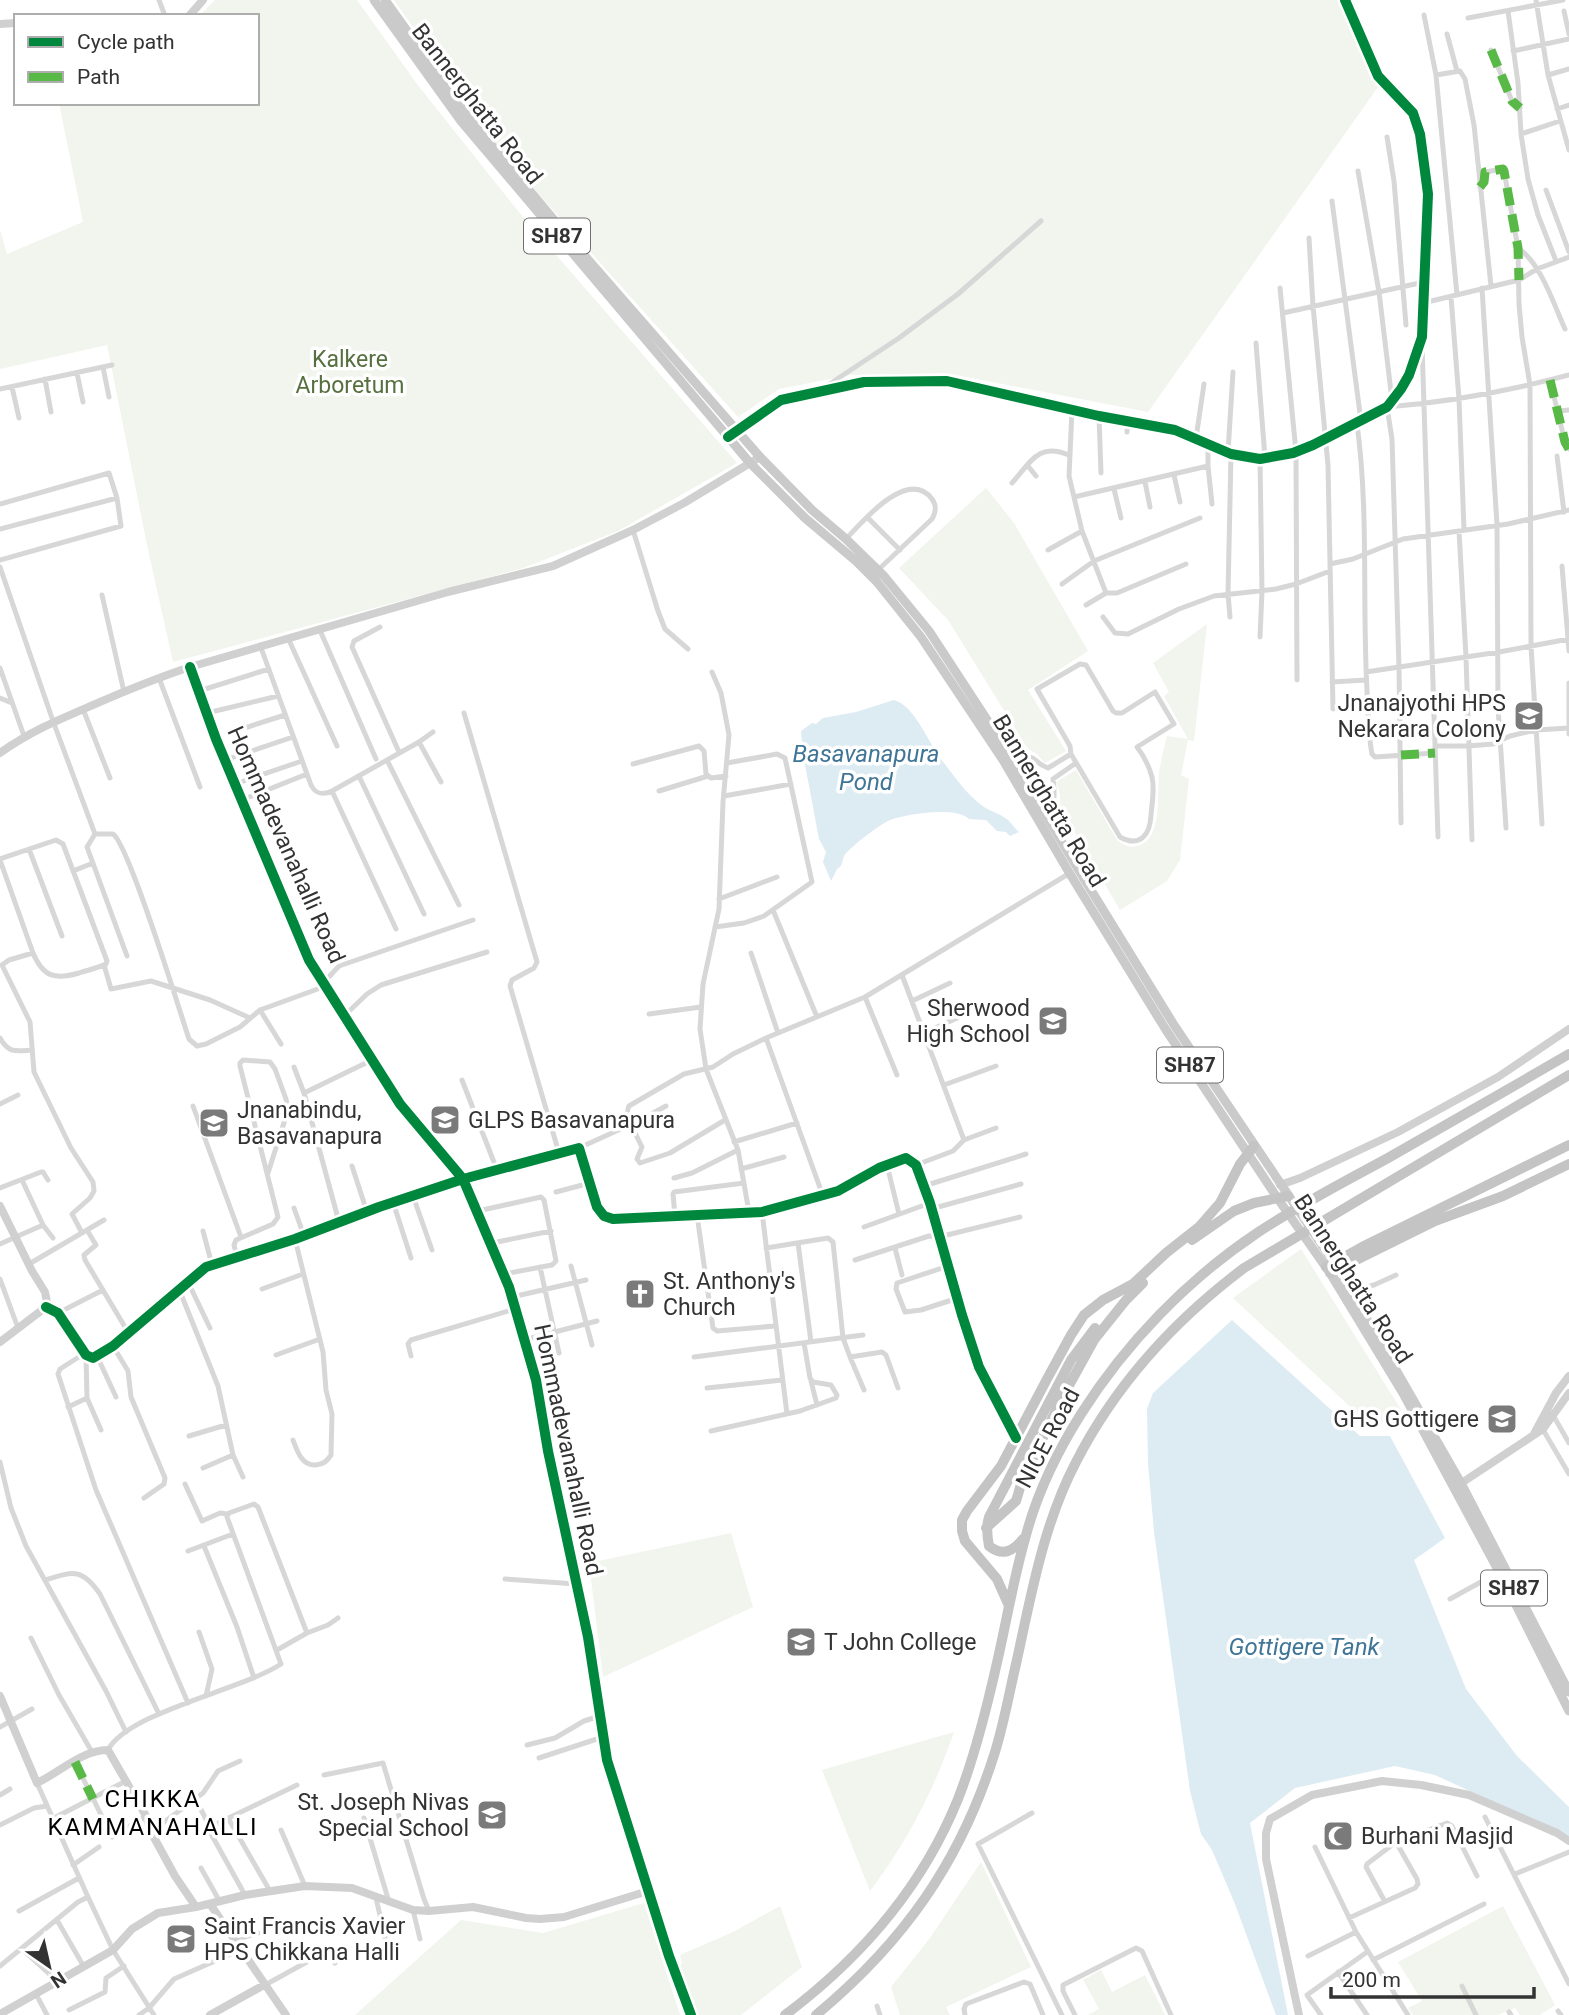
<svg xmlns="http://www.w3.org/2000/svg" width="1569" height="2015" font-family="Roboto,sans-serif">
	<rect width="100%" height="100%" fill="#fff"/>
	<path fill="#f1f5ed" d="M215,0H357L417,84L518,211L737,463L618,531L523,568L173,662L147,545L107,345L0,369V230L7,254L83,222L59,103H257V16H199Z
		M394,0H1339L1378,87L1148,412L946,373L850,375L779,389L738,417L501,152Z
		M986,488L1014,523L1088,651L1028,690L1066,751L1045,763L1037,754L1028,749L948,620L899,568Z
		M1207,624L1194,741L1188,740L1181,775L1189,779L1180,860L1167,881L1120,910L1060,807V795L1056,782L1076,770L1117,840C1123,845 1129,848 1137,846C1163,841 1157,794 1159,773C1161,761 1164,748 1167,736L1188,739L1164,696L1169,692L1153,663Z
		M1301,1249L1403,1413L1372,1427L1233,1298Z
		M731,1533L753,1607L603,1677L589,1563Z
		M954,1732C934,1790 907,1842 870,1891L822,1770Z
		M981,1862L1031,1967L946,2007L950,2015H900L891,1987L930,1938Z
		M644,1903L680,2015H355L461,1920L543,1933Z
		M780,1906L802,1967L741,2015H694L677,1972L682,1963L680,1955L733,1932Z
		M1503,1906L1555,2005L1540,2015H1520L1515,2008L1498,2015H1413L1408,2008L1422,2001L1398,1962Z
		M1101,1970L1112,1992L1145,1975L1165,2015H1088L1099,2009L1083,1980Z"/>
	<path fill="#ddebf3" d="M894,700C915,706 928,742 941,759C954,776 966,794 984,807C992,812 1001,814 1008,820C1012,824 1015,829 1019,832L1010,836L1006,832L997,831L986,820L969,819C956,806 904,814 888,821C877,827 851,846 844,856C843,859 842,863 841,866L837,869L831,881L823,862L826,852L819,839L803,754L801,731L812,723L816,724L823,718L856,712Z
		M1232,1320L1360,1436H1390L1445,1538L1414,1560L1466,1689L1517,1756L1569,1807V1837L1435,1775L1395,1766L1295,1788L1250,1823L1288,2015H1276L1235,1904L1212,1850L1201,1834L1190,1791L1154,1532L1148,1463L1147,1409L1153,1393Z"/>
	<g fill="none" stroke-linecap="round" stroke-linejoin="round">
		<path stroke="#d7d7d7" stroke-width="5" d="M159,0L165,16
			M1536,0L1548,75L1569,150
			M1508,11L1518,83L1521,134L1528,179L1538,215L1556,261
			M1564,11L1569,34
			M1424,15L1436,75L1457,295
			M1468,18L1563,0
			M1447,34L1457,71
			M1491,50L1512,101L1520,108
			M1513,51L1569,39
			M1436,75L1460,71L1465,79L1474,125L1491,286
			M1548,75L1569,69
			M1557,109L1569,105
			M1521,134L1560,121
			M1387,137L1394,181L1406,325
			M1358,171L1379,292L1392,400
			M1480,187L1484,182L1485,172L1503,169L1504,171L1518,248L1519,304L1522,337L1530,385L1531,646L1542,824
			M1546,190L1569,252
			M1332,201L1361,421
			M1309,238L1313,306L1328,465L1333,709
			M1518,248C1541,263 1554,305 1565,329
			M1280,288L1296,452L1297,680
			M1482,288L1497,525L1498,707L1506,828
			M1451,297L1459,399L1464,530
			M1423,303L1519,280L1537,269L1569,257
			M1283,313L1424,282
			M1256,343L1265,458
			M1422,344L1438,837
			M103,367L109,397
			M77,373L83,402
			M45,379L51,412
			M1550,380L1565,442L1569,449
			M12,387L19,418
			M0,389L112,365
			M822,389L899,338L958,294L1041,221
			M1072,410L1069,476L1082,531L1106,593H1117L1186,564
			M1558,411L1569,410
			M1099,416L1101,473
			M1357,424C1369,512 1362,601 1367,690C1368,711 1368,733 1372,754L1375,757L1435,753
			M1127,432L1128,420
			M1196,438L1204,384
			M1208,445V466L1212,504
			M1228,452L1233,372
			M1557,456L1564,512
			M1028,466L1036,476
			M1174,475L1180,502
			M1145,482L1150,507
			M1012,483C1031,462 1038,442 1069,455
			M1114,489L1121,518
			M1074,497L1208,466
			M0,504L109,473L117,498L121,526L0,560
			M867,517L900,550
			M0,529L117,498
			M633,530L658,611L665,629L688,649
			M1459,531L1466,657L1472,840
			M846,539C862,522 908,467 932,499C937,506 936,512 932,519L878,570
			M1048,550L1082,531
			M1330,564L1353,559L1403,539L1508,524L1569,510
			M1562,566L1569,651
			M0,567L53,721L95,834
			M1062,584L1094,561L1200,518
			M102,595L124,692
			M1086,605L1106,593
			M1103,617L1115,633L1128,634L1179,609L1214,596L1276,589L1296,584L1330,571
			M1230,617L1228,594L1231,454
			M380,627L354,641L352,647L399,752
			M319,628L376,759
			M1260,637L1262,591L1260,459
			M288,638L337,746
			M260,645L311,785C316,795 323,795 332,791L419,742L441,782
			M1080,664L1086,665L1113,711L1116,713H1122L1155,692L1174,724L1137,747C1144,756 1149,766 1152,777C1155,790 1152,802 1151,815C1150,835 1140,848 1120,837L1071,754L1070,746L1037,689Z
			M0,668L24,736
			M712,672L721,693L729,735L723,802L719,909L703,984L700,1029L706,1069L738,1150L749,1212
			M1366,672L1499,652L1569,639
			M159,678L200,787
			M1332,682L1366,680
			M1569,683V734
			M199,691L269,669
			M0,698L12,703
			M83,709L110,778
			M207,713L278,696
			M464,713L537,962L534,968L512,980L510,986L559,1153
			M232,732L285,715
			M419,742L433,732
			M1435,746H1468L1493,744L1510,736L1536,730L1569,728
			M1013,758C1040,753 1029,761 1048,768L1071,754
			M225,760L293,737
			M387,760L459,905
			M633,764L699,746L704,751L706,774L711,778L726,776
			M359,776L424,914
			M235,784L302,761
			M332,791L396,929
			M659,791L708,776
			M724,796L791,784
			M242,800L307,774
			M1048,816C1055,803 1055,794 1053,779L1076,763
			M1401,823L1399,667L1392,439L1387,407C1449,402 1509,391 1569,375
			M95,834H113C129,845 179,1009 189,1039L197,1046L206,1044L240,1027L260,1010L326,986L327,979L339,966L473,920
			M95,834L87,847L127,956
			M29,849L62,936
			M0,859L56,840L63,844L107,961L106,964C98,968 88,970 79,973C55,980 43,977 33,953L0,860
			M73,871L93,863
			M719,899L777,877
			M773,910L817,1017
			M715,927L744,923L764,916L812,882L785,758L777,754L727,763
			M33,953L9,960L2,965L30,1022L34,1072L71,1148L93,1182L94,1191L90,1198L72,1214L82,1233
			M751,953L778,1033
			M104,965L111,989L151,981L210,1000L250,1018
			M902,975L964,1140
			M865,997L897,1075
			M912,1001L950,983
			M260,1010L281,1044
			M649,1014L701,1007
			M344,1016L367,994L381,985L487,952
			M924,1033L966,1014
			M0,1038C9,1054 16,1051 32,1050
			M294,1067L304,1093
			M462,1080L497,1170
			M944,1085L996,1066
			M0,1104L18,1095
			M193,1106L241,1237
			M629,1121L642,1147L637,1159L640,1163L670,1153L725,1120
			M631,1125L666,1106
			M734,1142L797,1123
			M579,1148L625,1127C631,1120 625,1113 629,1106L684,1074L713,1067L733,1054L766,1038
			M887,1165L899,1214
			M916,1165L953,1151L964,1140L996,1128
			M352,1166L367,1212
			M741,1169L784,1157
			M674,1178L692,1173L738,1150
			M924,1186L1026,1154
			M0,1188L41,1172H43L48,1180
			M556,1192L590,1183
			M413,1196L432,1250
			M823,1196L766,1038L865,997L1070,873
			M393,1202L411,1258
			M294,1208L304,1236
			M931,1209L1021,1184
			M478,1211L541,1197L544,1200L556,1261L552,1265L504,1274
			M762,1212L787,1414
			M697,1215L713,1328L717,1331L775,1326
			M675,1216L673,1194L674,1192L744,1183
			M339,1222L304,1093L372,1060
			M43,1225L53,1238
			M864,1227L930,1203
			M87,1230L96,1245L84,1255L85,1260L128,1332
			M203,1231L212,1265
			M492,1243L551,1231
			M798,1243L811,1342
			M0,1244L43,1225L22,1180
			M766,1248L828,1238L833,1242L843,1338L850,1357L882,1352L886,1355L898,1388
			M895,1248L902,1275
			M237,1257L234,1245L236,1240L273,1224L278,1217L240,1066V1063L243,1060L270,1062L275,1069L286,1099L288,1110L268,1173
			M855,1260L929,1236L939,1237L1020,1217
			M29,1264L104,1220
			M571,1266L592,1345
			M948,1266L897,1283L896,1289L905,1312L921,1310L958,1298
			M540,1267L559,1353
			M0,1279L18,1328
			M188,1282L210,1328
			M708,1285L770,1278
			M179,1289L218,1386L233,1455L243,1477
			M262,1289L303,1274
			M1351,1291L1374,1285L1396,1275
			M512,1297L586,1280
			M58,1313L103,1290
			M524,1340L597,1321
			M113,1346L128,1371L131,1397L165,1478L164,1484L144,1498
			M85,1353L60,1369L58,1374L96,1490L188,1703
			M86,1355L87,1398L101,1430
			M276,1355L320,1339
			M97,1356L116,1397
			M411,1356L408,1344L411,1340L515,1309
			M694,1357L863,1335
			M850,1357L864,1390
			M811,1381L817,1405
			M707,1388L782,1380
			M68,1407L87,1398
			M1553,1415L1569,1443
			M1542,1428L1569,1474
			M711,1431L800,1411L836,1398L837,1395L831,1385L813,1382L810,1378L804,1343
			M189,1436L226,1425
			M293,1440C297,1451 302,1466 316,1465C324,1464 327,1461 331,1455L332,1414L326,1390L323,1352L295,1239
			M0,1462L11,1508L26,1546L106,1691L126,1732
			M203,1468L233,1455
			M185,1484L202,1521L220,1513L227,1514
			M204,1546L237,1627L254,1678
			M188,1551L233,1534
			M505,1579L576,1584
			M45,1580C74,1571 82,1568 100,1594L159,1714
			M1450,1599L1499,1572
			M199,1632L212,1669L206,1696
			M31,1638L59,1695L92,1752
			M277,1650L307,1633L328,1625L338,1618
			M0,1727L32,1709
			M527,1745L555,1738L584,1721L600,1716
			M108,1750C128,1712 242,1690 281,1664L227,1517L229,1513L254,1504L258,1507L307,1633
			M539,1758L603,1737
			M75,1762L112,1837L146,1816
			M324,1775L383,1763L424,1899L429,1911
			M0,1795L10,1789
			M196,1800L210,1827
			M1032,1813L978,1844L1062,2015
			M1485,1817L1569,1984
			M228,1818L270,1891
			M364,1818L389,1902
			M52,1819L126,1781
			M0,1825L34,1808L47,1806
			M281,1830L305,1886
			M151,1832L203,1793L218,1771L240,1761
			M1315,1847L1356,1932L1408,2015
			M73,1865L99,1847
			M201,1868L220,1902
			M1515,1874L1569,1852
			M245,1895L210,1832V1827L297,1785
			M88,1897L113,1950L154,2015
			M376,1898L387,1946
			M1384,1900L1366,1867L1367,1864L1396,1842
			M413,1910L420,1939
			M19,1911L79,1878
			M1349,1918L1415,1888L1418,1884L1417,1879L1396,1842L1447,1823L1452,1826L1477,1876
			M57,1920L84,1967
			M235,1940L258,1933
			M22,1949L57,1981
			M1308,1956L1356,1932
			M1373,1960L1484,1904
			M0,1966L78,1902L88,1897L37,1783
			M1338,1972L1367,2015
			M265,1985L325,1952L329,1954L335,1963
			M1462,1986L1476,2015
			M36,1994L47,2015
			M877,2006L880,2015
			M69,2010L105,1992L106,1978L124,1966
			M1558,2011L1561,2015
			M1509,2012L1511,2015
			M139,2015L149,2008L174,1979L240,1950
			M965,2015L964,2009L966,2004L1024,1982L1030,1984L1043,2015
			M1075,2015L1063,1991V1985L1136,1948L1142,1951L1171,2015
			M1321,2015L1307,1995L1367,1952"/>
		<path stroke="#d0d0d0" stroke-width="8" d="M189,16L203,0
			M0,24L16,23
			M728,437L781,400L864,382L947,381L1099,416L1175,430L1231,454L1260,459L1293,453L1313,445L1387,407L1401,389L1409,375L1422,337L1428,194L1420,134L1413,113L1378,76L1345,0
			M190,667L216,739L309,960L400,1104L463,1179L509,1287L536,1380L548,1451L588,1637L607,1760L669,1956L691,2015
			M0,753C31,731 58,720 93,705C125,691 157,678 190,667L448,592L553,566L633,530L684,503L760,457
			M1280,1185L1300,1178L1398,1132L1498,1077L1569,1029
			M0,1206L32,1271L45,1292L47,1302L46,1307L0,1342
			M46,1307L58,1313L86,1355L93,1358L113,1346L206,1267L295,1239L379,1207L463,1179L579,1148L597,1207L604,1216L613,1219L762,1212L838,1191L879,1168L906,1158L916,1165L930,1203L962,1315L979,1367L1016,1438
			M1534,1434L1556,1393L1569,1376
			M1457,1486L1543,1429L1569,1393
			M0,1696L37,1783C60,1772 82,1750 108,1750L146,1816L151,1832L175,1876L196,1907
			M210,1904L286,2015
			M0,2014L113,1950L132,1929L158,1913L196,1907L245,1895L305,1886L352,1888L413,1910L429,1911L473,1907L526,1918L540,1919L564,1917L648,1891
			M210,2015L264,1985
			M1299,2015L1266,1859V1833L1270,1819L1312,1795L1382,1781L1421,1785L1469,1795L1557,1833L1569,1841"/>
		<path stroke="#cacaca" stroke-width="9" d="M374,0L461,121L750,463L805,518L856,561L877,582L921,637L1003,760L1070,874L1166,1030L1278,1199L1330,1273L1404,1395L1504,1581L1569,1711
			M385,0L473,123L564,232L760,457L812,510L846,539L884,576L929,631L1010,755L1078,869L1174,1025L1338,1269L1461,1483L1569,1692"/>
		<path stroke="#c4c4c4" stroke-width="10" d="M1192,1240L1234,1211L1254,1203L1288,1196
			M1326,1267L1362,1247L1569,1145
			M1330,1273L1435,1221L1503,1196L1569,1164
			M986,1528L1016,1501L1022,1481L1062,1398L1094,1340L1126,1300L1143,1283
			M1023,1539C1013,1551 1003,1557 989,1546C987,1536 986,1527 989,1517L1071,1360L1095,1328
			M1009,1606L997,1579L965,1541L962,1531V1520L967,1511L1001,1466L1047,1379L1071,1335L1084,1315L1103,1300L1133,1284L1166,1253L1199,1227L1220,1203L1240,1164L1254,1146
			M785,2015C861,1958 922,1888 958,1799C975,1756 986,1711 996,1667C1006,1624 1013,1581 1025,1539C1036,1496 1057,1452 1081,1414C1126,1343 1187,1280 1257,1233C1299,1205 1344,1182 1388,1158C1448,1124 1509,1089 1569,1054
			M816,2015C904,1942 961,1861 995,1752C1004,1723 1009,1694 1016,1664C1031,1596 1043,1525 1076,1462C1116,1384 1175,1320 1244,1268L1569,1075"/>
		<path stroke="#58b947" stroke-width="9" stroke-dasharray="18 9" stroke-linecap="butt" d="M1491,50L1512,101L1520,108
			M1480,187L1484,182L1485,172L1503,169L1504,171L1518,248L1519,280
			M1550,380L1565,442L1569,449
			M1401,755L1435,753
			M75,1762L93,1799"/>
		<g stroke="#fff" stroke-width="15">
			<path id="cycleway" d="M728,437L781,400L864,382L947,381L1099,416L1175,430L1231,454L1260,459L1293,453L1313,445L1387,407L1401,389L1409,375L1422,337L1428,194L1420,134L1413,113L1378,76L1345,0
				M190,667L216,739L309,960L400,1104L463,1179L509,1287L536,1380L548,1451L588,1637L607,1760L669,1956L691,2015
				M46,1307L58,1313L86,1355L93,1358L113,1346L206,1267L295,1239L379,1207L463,1179L579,1148L597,1207L604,1216L613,1219L762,1212L838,1191L879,1168L906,1158L916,1165L930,1203L962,1315L979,1367L1016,1438"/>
		</g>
		<use href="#cycleway" stroke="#00873e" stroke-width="10"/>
	</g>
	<defs>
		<g id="school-square" transform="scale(1.575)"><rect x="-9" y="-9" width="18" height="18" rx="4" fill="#7a7a7a" stroke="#fff"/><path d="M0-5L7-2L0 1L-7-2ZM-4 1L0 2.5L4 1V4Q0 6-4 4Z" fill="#fff"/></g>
		<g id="church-square" transform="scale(1.575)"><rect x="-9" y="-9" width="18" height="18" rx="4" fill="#7a7a7a" stroke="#fff"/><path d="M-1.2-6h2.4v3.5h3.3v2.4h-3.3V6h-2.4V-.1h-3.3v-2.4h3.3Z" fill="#fff"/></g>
		<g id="university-square" transform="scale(1.575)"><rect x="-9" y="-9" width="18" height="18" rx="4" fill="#7a7a7a" stroke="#fff"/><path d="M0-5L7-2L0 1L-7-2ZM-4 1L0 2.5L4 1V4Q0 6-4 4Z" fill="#fff"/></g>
		<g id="mosque-square" transform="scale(1.575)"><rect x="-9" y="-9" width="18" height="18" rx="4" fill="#7a7a7a" stroke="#fff"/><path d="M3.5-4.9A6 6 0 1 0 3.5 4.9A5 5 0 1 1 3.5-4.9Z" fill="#fff"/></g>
	</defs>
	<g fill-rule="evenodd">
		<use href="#school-square" x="1529" y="716"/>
		<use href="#school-square" x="1053" y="1021"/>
		<use href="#school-square" x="445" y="1120"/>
		<use href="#school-square" x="214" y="1123"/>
		<use href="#church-square" x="640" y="1294"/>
		<use href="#school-square" x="1502" y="1419"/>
		<use href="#university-square" x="801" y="1642"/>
		<use href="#school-square" x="492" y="1815"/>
		<use href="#mosque-square" x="1338" y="1836"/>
		<use href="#school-square" x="181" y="1939"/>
	</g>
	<g text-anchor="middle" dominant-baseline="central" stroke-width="7" stroke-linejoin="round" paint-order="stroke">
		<g fill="#fff" stroke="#707070" stroke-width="2">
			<rect x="524" y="218.5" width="66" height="35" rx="5"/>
			<rect x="1157" y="1047.5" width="66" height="35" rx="5"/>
			<rect x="1481" y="1570.5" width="66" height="35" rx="5"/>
		</g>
		<g font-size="21" font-weight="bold" fill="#333">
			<text x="557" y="236">SH87</text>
			<text x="1190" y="1065">SH87</text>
			<text x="1514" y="1588">SH87</text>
		</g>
		<g font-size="23" fill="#333" stroke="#fff">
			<text transform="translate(477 104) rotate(52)">Bannerghatta Road</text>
			<text transform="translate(1049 801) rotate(59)">Bannerghatta Road</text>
			<text transform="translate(286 845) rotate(66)">Hommadevanahalli Road</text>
			<text transform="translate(1353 1279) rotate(57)">Bannerghatta Road</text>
			<text transform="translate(1048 1438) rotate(-62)">NICE Road</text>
			<text transform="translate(568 1450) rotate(78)">Hommadevanahalli Road</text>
		</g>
		<g font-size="23" fill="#56703f" stroke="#fff">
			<text x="350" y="359">Kalkere<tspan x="350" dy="26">Arboretum</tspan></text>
		</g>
		<g font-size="23" fill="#333" stroke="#fff" text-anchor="start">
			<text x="1506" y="703" text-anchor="end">Jnanajyothi HPS<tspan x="1506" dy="26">Nekarara Colony</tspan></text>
			<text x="1030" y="1008" text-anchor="end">Sherwood<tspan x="1030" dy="26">High School</tspan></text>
			<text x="237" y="1110">Jnanabindu,<tspan x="237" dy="26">Basavanapura</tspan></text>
			<text x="468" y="1120">GLPS Basavanapura</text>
			<text x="663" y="1281">St. Anthony's<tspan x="663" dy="26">Church</tspan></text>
			<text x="1479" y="1419" text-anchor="end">GHS Gottigere</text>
			<text x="824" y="1642">T John College</text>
			<text x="469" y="1802" text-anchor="end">St. Joseph Nivas<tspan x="469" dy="26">Special School</tspan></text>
			<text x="1361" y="1836">Burhani Masjid</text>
			<text x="204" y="1926">Saint Francis Xavier<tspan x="204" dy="26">HPS Chikkana Halli</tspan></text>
		</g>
		<g font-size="24" font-style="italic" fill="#3f7597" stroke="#fff">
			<text x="866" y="754">Basavanapura<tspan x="866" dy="28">Pond</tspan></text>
			<text x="1304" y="1647">Gottigere Tank</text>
		</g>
		<g font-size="24" letter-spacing="2" fill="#000" stroke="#fff">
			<text x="153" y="1799">CHIKKA<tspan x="153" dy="28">KAMMANAHALLI</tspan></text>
		</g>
	</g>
	<rect x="14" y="14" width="245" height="91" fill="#ffffff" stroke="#adadad" stroke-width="2"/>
	<rect x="28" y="37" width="35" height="10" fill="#00873e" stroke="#adadad" stroke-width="2"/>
	<text x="77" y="49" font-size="21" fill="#333333">Cycle path</text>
	<rect x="28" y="72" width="35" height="10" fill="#58b947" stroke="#adadad" stroke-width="2"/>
	<text x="77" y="84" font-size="21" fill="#333333">Path</text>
	<g transform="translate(49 1966) rotate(146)" stroke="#ffffff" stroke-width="5" paint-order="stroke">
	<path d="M0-5L12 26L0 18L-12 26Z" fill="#333333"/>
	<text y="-10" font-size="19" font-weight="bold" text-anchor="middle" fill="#333333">N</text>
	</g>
	<path d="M1331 1987v10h203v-10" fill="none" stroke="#333333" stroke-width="3.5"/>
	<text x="1342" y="1987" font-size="21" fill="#333333" stroke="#ffffff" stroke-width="5" paint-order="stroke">200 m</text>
</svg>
